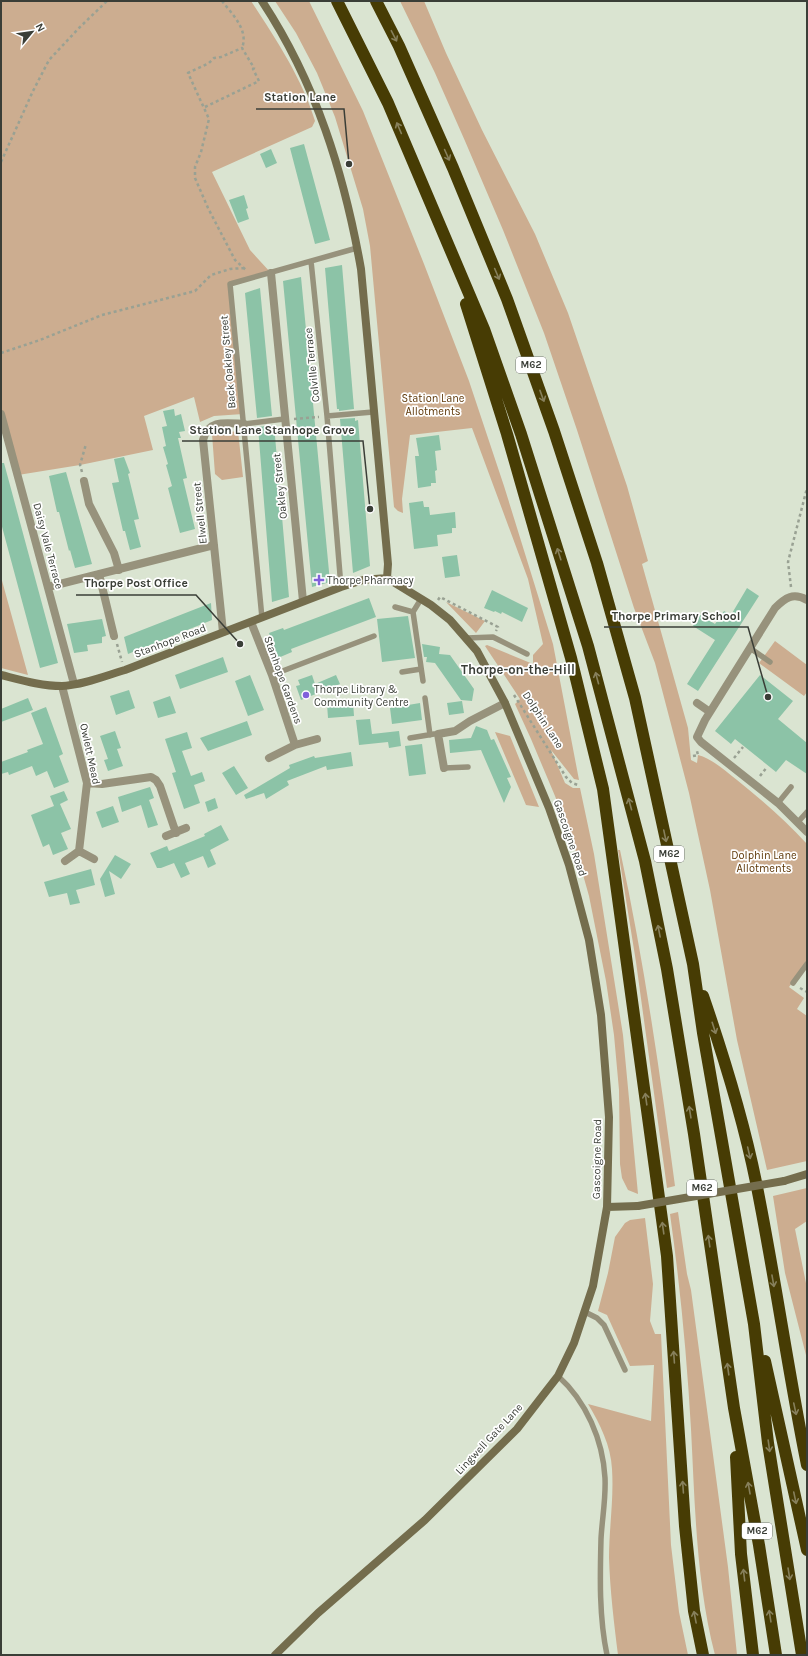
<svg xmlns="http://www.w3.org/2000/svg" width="808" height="1656" font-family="Karla,sans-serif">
	<rect width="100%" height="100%" fill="#dae4d1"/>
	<path fill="#ccad90" d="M1,1H251C275,38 302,78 315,121L312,127L212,172L250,250L271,273L230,285L243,414L214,416L200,422L194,397L144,416L153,450L80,465L18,475L1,414Z
		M275,1H309L363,111L424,264L469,381L504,486L553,644L579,780L574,779L551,750L565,783L573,788H580L594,854L623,1035L638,1194L628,1190L622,1178L620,1164L619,1090L614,1035L606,981L589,896L578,857L555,796L531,739L515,704L520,699L485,646L487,645L533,664V655L543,644L528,579L472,428L410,435L402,499L403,513L398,511L394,507L370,246L363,209L335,117L317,73L296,33Z
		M400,1H424L446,53L482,130L535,234L568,313L627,486L648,561L642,564L688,728L691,760L697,763L698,755C713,759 725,771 737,780C762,800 785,820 807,844V964L789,987L804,998L797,1009L807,1016V1161L767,1170L737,1040L710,890L689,793L655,663L634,608L577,430L544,333L503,230L465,141L435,73Z
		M238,431L243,477L222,480L215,474L212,434Z
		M1,577L28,675L1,668Z
		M446,602L485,621L476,633Z
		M775,641L807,665V692L804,696L759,663Z
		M495,732L510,736L539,807L526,805Z
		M618,850H620C644,961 660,1073 675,1186L667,1188L636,962Z
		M807,1188V1221L795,1229L807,1288V1359L785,1273L773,1196Z
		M678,1212L687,1274L691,1290L728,1567L737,1655H715C696,1582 695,1504 691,1429C687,1357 680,1285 670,1214Z
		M645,1218L653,1284L650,1321L655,1334H661L671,1545L679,1612L688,1655H618C614,1623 610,1590 609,1558C609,1528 614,1499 612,1469C611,1446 600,1424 588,1404L651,1421L654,1365L630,1366L607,1315L598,1311L608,1273L615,1237L625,1223L630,1220Z"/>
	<path fill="#8cc3a7" d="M304,144L330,240L315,244L290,148Z
		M271,149L277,163L266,168L260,154Z
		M244,195L248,208L246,209L249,219L238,223L229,200Z
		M342,265L354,409L339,411V409H337L325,268Z
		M301,277L330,582L312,587L283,281Z
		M260,288L272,416L257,418L245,293Z
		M174,409L175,416L181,414L185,431L179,432L181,438H178L187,478L183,479L195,529L180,533L168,488L172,486L166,465L168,464L163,447L166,446L162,427L167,426L163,411Z
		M355,418V421L358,420L370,566L353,573L340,419Z
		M273,425V428H274L275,436L289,597L272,602L258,427Z
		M439,435L441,450L435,451L437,470L435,471L436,483H431V486L418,488L415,456H419L416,438Z
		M124,457L130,473L128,474L139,519L134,520L141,547L130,550L125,531H123L112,483L119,482L114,459Z
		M1,463H4L58,663L40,668L1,523Z
		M66,472L92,564L75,568L70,550L69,551L59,512H57L49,476Z
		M423,501L424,507H429L430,515L455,512L456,528H452V533L437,535L438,546L414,549L409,503Z
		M457,555L460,576L445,578L442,557Z
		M747,588L759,596L698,691L687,684L715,640L693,626L700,615L715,624L724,611L731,615Z
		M492,590L528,608L522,622L502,612L501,614L495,611L494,612L484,608Z
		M369,598L376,617L291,649L292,652L278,658L269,633L283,628L284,630Z
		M211,603L212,620L128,654L124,637Z
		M408,616L415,658L382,662L377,619Z
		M102,619L106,636L102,637V643L87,645L88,651L74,653L67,624Z
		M422,644L440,647L439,654L450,655L474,689L472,701L461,700L435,663L426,662L427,657H424Z
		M223,657L228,672L180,689L175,675Z
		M250,675L264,710L248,716L235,681Z
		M312,675L315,684L336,675L340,684L301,700L296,686L300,685L298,680Z
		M760,675L793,701L778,719L807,743V774L786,760L776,772L735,739L731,744L715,731Z
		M129,690L135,708L116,715L110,696Z
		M170,696L176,713L158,718L153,702Z
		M28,698L33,710L1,722V709Z
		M462,701L464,713L449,715L447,703Z
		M353,702L354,716L328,718L327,704Z
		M420,703L422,720L392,724L390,708Z
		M46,707L63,754L59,756L69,782L54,788L47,771L36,776L32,766L9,775L8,772L1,774V762L28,752L27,750L43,744L31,713Z
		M370,719L372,734L399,731L401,746L389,748L388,742L359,745L356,720Z
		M247,721L252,735L208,751L200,738Z
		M476,726L487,730L491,740L494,739L511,777L507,778L511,787L504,803L481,750L450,753L449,740L471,738Z
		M115,731L121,748L117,749L123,766L108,771L104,760L108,759L100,736Z
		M187,732L192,748L182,751L191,776L202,772L205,781L194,785L200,803L184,809L172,773L176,772L165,739Z
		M422,744L426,774L409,776L405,746Z
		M351,752L353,766L327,770L326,766L287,781L289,785L266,799L264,793L246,799L244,795L290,768L289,765L314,756L315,758Z
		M234,766L248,788L236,795L222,773Z
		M150,787L154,798L149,800L158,825L148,828L141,805L122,812L118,797Z
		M64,791L68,800L60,804L71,829L61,833L68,849L53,855L49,844L43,847L31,815L54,806L50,796Z
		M215,798L218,808L208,812L205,802Z
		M113,806L119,822L102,828L96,812Z
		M221,825L229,840L210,850L216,864L208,868L203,856L185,863L190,874L181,878L174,863L161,868H157L150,853L167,846L169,851L205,836L204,834Z
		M115,855L131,864L121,879L109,871L115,894L105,897L100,879Z
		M91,869L95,885L76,890L80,903L70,905L67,893L49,897L44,882Z"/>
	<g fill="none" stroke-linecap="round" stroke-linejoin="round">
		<path stroke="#99a193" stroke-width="2.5" stroke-dasharray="3 3" stroke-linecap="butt" d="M222,1C232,14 249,30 242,48
			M205,107L259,81L253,69L254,68L242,48L221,57L214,58L209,63L188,73L209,119L201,152L195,167V178L208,208L235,260L247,271
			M1,162L33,91L49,60L79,28L107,1
			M1,353L40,340L102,315L195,291L211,275L230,269L244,268
			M294,419L319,417
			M82,472L80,465L86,444
			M791,587L788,562L807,488
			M438,600L440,597L498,627L496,631
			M117,644L122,662
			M514,695L566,777L572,783L578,785
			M693,756L698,755L697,751
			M734,758L743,747
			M760,776L767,767
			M800,988L807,992"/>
		<path stroke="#97927c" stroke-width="5.5" d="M311,261L327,416L341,587
			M327,416L373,412
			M244,424L284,419
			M421,599L413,612L423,681
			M395,607L413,612
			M262,618L230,284L357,248
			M467,638L493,637L527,654
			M750,648L770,662
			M402,672L421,669
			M272,675L374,636
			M425,698L430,735
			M410,738L434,734
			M444,768L468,767
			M778,803L791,787
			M798,822L807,812
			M793,983L807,964
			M585,1312L597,1318L604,1325L625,1370
			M558,1376C586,1401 603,1440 605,1478C606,1499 602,1519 601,1539C600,1577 599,1617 607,1655"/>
		<path stroke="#97927c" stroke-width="8" d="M271,273L303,601
			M1,414L74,684
			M84,481L89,504L114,553L119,570
			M99,574L114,636
			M48,587L214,545
			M807,600C793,592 785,598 775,608L705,720L697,737L701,742L778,803L807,832
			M251,622L272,675L295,745
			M223,632L203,440C208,419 226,423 244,424
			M62,686L87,783L79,851
			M697,703L710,712
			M269,758L295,745L317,739
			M444,768L438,734L455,731L470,721L505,703
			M87,783L102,784L151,777L156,780L160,786L176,833
			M166,836L186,828
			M65,861L79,851L94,859"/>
		<path stroke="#746d4d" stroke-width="8" d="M262,1C316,83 344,173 361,269L388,564L387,578
			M1,675C21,680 41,686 62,686C83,685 105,676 125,670L341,587L363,580L387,578L431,605L450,620L477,651L505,703L549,808L569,865L589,940L601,1015L609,1117L607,1207L593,1286L574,1343L558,1376L544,1394L517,1429L425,1520L318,1613L275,1655
			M784,1181L807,1174
			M607,1207L638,1206"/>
		<path stroke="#473c04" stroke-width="12" d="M337,1L388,103L484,329L521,434L588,646L645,861L667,969L694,1134L734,1408L759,1545L776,1655
			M376,1L399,46L453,168L507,299L554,431L597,563L635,698L693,964L703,1033L754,1324L768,1443L802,1655
			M466,304L507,434L571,658L603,789L667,1256L685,1526L694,1611L703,1655
			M703,996C724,1057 743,1118 756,1182C775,1276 788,1371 807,1465
			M765,1361L807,1550
			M736,1457L741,1554L753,1655"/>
		<path stroke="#746d4d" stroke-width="8" d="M638,1206L784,1181"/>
	</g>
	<defs><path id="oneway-shaft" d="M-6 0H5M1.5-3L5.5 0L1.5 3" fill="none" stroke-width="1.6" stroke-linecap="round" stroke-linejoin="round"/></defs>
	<g stroke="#87805c">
		<use href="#oneway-shaft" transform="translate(394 36) rotate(63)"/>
		<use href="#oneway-shaft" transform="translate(399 128) rotate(-113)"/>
		<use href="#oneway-shaft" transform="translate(447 155) rotate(66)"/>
		<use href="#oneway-shaft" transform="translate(497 274) rotate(67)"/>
		<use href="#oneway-shaft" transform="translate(542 396) rotate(70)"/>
		<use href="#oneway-shaft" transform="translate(559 554) rotate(-108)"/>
		<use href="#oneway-shaft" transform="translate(597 678) rotate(-105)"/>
		<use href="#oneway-shaft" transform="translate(630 804) rotate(-105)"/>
		<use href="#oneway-shaft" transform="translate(665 836) rotate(78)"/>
		<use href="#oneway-shaft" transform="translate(659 931) rotate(-101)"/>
		<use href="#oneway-shaft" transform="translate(714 1028) rotate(72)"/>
		<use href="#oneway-shaft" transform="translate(646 1099) rotate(-98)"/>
		<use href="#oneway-shaft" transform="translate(690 1112) rotate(-99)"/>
		<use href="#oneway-shaft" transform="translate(749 1153) rotate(77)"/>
		<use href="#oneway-shaft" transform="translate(663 1228) rotate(-98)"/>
		<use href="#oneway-shaft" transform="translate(709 1241) rotate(-98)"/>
		<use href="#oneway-shaft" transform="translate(773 1281) rotate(80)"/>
		<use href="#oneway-shaft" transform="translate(674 1357) rotate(-94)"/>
		<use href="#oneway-shaft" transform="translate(728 1369) rotate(-98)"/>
		<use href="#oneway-shaft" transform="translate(795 1409) rotate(78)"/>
		<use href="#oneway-shaft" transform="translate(769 1446) rotate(82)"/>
		<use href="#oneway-shaft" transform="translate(683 1487) rotate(-94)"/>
		<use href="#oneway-shaft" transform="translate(749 1488) rotate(-100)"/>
		<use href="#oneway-shaft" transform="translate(795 1498) rotate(78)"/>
		<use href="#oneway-shaft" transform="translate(789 1574) rotate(81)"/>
		<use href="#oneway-shaft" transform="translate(744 1575) rotate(-97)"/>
		<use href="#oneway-shaft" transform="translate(770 1616) rotate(-99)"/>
		<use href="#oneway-shaft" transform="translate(695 1617) rotate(-101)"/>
	</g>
	<g fill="#8061db" stroke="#fff" stroke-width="1.5">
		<path d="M317 574h4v4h4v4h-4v4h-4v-4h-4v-4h4z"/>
		<circle cx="306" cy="695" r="4"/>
	</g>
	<g text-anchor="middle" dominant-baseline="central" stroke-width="3.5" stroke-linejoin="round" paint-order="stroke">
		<g fill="#fff" stroke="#757873" stroke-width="1">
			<rect x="516" y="357" width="30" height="16" rx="3"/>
			<rect x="654" y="846" width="30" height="16" rx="3"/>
			<rect x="687" y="1180" width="30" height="16" rx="3"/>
			<rect x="742" y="1523" width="30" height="16" rx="3"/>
		</g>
		<g font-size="10" font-weight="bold" fill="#3a3e37">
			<text x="531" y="365">M62</text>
			<text x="669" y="854">M62</text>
			<text x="702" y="1188">M62</text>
			<text x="757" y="1531">M62</text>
		</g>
		<g font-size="11" fill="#3a3e37" stroke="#fff">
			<text transform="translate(228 362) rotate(-95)">Back Oakley Street</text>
			<text transform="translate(312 365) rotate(-96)">Colville Terrace</text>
			<text transform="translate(280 486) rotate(-96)">Oakley Street</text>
			<text transform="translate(200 513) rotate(-96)">Elwell Street</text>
			<text transform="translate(48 546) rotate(75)">Daisy Vale Terrace</text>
			<text transform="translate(170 641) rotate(-21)">Stanhope Road</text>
			<text transform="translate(283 680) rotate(70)">Stanhope Gardens</text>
			<text transform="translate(543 720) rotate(57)">Dolphin Lane</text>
			<text transform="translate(90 754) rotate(78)">Owlett Mead</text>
			<text transform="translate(570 838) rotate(71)">Gascoigne Road</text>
			<text transform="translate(597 1159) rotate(-89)">Gascoigne Road</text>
			<text transform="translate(489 1439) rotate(-47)">Lingwell Gate Lane</text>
		</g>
		<g font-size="11" fill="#5e3707" stroke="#fff">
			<text x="433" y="398">Station Lane<tspan x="433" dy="13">Allotments</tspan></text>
			<text x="764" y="855">Dolphin Lane<tspan x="764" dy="13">Allotments</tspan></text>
		</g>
		<g font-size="11" fill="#3a3e37" stroke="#fff" text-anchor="start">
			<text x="327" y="580">Thorpe Pharmacy</text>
			<text x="314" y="689">Thorpe Library &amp;<tspan x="314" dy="13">Community Centre</tspan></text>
		</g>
		<g font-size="13" font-weight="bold" fill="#3a3e37" stroke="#fff">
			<text x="518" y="669">Thorpe-on-the-Hill</text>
		</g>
	</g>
	<path fill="none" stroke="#3a3e37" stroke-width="1.5" d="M349 164L344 109H256M370 509L363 441H182M240 644L196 595H76M768 697L748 627H604"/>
	<g fill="#3a3e37" stroke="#fff" stroke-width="1.5">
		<circle cx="349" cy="164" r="4"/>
		<circle cx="370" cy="509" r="4"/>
		<circle cx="240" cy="644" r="4"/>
		<circle cx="768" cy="697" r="4"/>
	</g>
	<g font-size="12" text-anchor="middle" font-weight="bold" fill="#3a3e37" stroke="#fff" stroke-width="3.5" stroke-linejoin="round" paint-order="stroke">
		<text x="300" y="101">Station Lane</text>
		<text x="272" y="434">Station Lane Stanhope Grove</text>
		<text x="136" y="587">Thorpe Post Office</text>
		<text x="676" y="620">Thorpe Primary School</text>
	</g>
	<rect width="808" height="1656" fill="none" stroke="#3a3e37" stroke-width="4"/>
	<g transform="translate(32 32) rotate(61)" stroke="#ffffff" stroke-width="3" paint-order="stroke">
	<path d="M0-3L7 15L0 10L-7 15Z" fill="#3a3e37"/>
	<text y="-6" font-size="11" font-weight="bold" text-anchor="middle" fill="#3a3e37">N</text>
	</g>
</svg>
